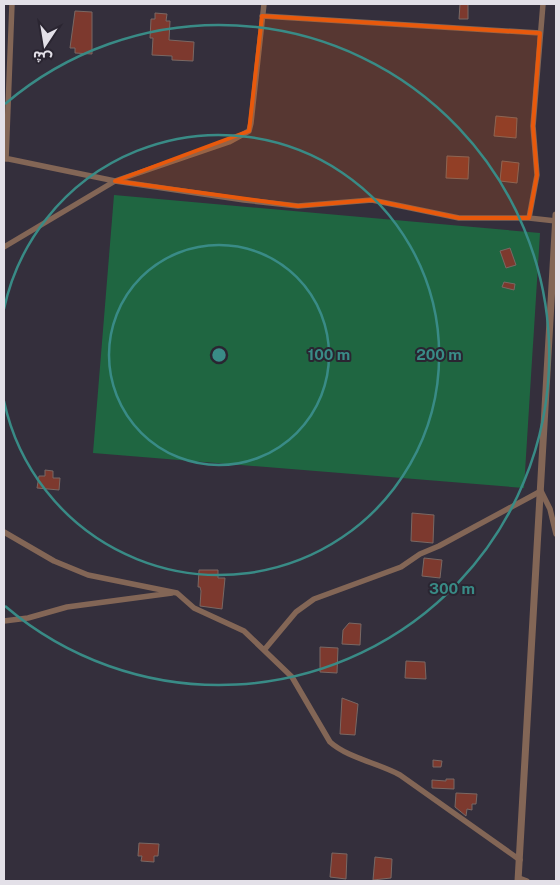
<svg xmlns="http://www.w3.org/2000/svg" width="560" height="885" font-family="'Public Sans','Noto Sans Arabic',sans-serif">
	<rect width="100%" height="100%" fill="#342f3c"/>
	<path fill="#1f6641" d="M114,195L540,233L524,488L93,453Z"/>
	<path fill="#7d392e" stroke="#796864" d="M460,4H468V19H459Z
		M75,11L92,12V54L75,53V48H70Z
		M155,13L167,14L166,21H170L169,40L194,42L193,61L172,60V56L152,55L153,38H150L151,19H155Z
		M496,116L517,118L516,138L494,136Z
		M447,156L469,157L468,179L446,178Z
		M502,161L519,163L517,183L500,181Z
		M510,248L516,265L506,268L500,251Z
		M504,282L515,284L514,290L502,287Z
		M45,470L53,471V478H60L59,490L37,488L39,476H45Z
		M412,513L434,515L433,543L411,541Z
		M424,558L442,560L440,578L422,576Z
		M199,570H218V578H225L222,609L200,606L201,591L200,587H198Z
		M349,623L361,624L360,645L342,644L343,630Z
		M320,647L338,648L337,673L320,672Z
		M406,661L425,662L426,679L405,678Z
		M342,698L358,704L355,735L340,734Z
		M433,760L442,761L441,767H433Z
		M446,779H454V789L432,788V780L446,781Z
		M456,793L477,794L476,804H472V810L467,809L466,816L455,807Z
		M139,843L159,844L158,856H154V862L141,861L142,856H138Z
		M332,853L347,854L346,879L330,877Z
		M375,857L392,859L391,878L373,880Z"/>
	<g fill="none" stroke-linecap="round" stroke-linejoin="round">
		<path stroke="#836656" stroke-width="5.5" d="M262,16L540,33
			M4,158L115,181L244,200L298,206L372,200L459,218H529L556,221
			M6,159L12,4
			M529,218L537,175L533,126L543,4
			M4,247L115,181L229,142L249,131L251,123L264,4
			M4,532L54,561L88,575L177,593L194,608L244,631L292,677L330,742C348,758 378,763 400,775L520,860
			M4,621L28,618L67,607L172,593
			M265,649L296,612L314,599L401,567L420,554L439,546L541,491L550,509L556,534
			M519,878L527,881"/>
		<path stroke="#836656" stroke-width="7" d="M518,881L556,215"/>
	</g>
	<path fill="#e8590c" fill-opacity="0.2" stroke="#e8590c" stroke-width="4" stroke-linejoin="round" d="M262,16L540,33L533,126L537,175L529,218H459L372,200L298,206L115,181L249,131Z"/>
	<g fill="none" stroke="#398b86" stroke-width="2.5">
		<circle cx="219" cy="355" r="110"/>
		<path d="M4 309A220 220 0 1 1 4 401"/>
		<path d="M5 104A330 330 0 1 1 5 606"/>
	</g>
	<circle cx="219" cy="355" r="8" fill="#398b86" stroke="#2a2531" stroke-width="2.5"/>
	<g font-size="15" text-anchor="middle" font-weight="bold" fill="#398b86" stroke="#2a2531" stroke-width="4" stroke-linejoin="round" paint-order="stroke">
		<text x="329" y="360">100 m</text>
		<text x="439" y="360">200 m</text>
		<text x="452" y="594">300 m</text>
	</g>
	<rect width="560" height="885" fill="none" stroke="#e3e0e8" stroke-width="10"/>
	<g transform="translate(45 45) rotate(192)" stroke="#2a2531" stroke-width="4" paint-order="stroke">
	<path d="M0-4L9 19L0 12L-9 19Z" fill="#e3e0e8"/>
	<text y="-8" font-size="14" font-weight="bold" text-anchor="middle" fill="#e3e0e8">ش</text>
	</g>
</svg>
